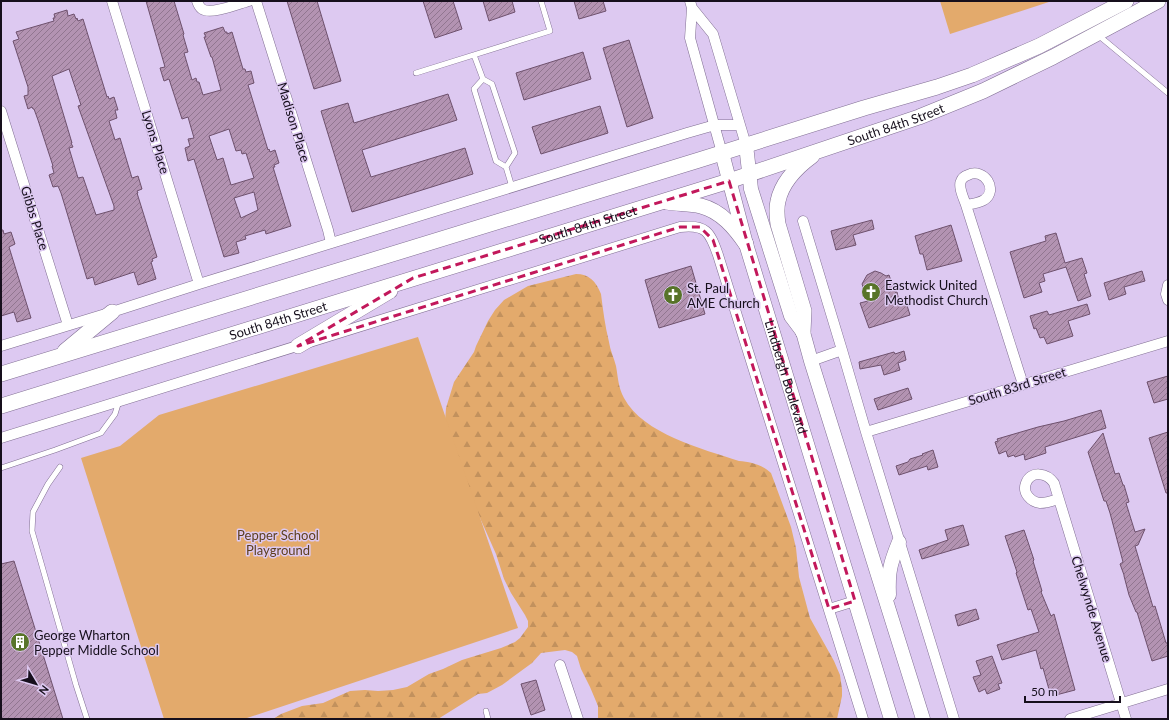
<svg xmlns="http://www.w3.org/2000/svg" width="1169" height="720" font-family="Lato,sans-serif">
	<defs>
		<pattern id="forest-firs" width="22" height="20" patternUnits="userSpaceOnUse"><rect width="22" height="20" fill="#e3aa6c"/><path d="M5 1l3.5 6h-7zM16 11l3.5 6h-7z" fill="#c2915d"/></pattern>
		<pattern id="building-hatch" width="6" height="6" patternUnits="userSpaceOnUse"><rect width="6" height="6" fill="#b393b2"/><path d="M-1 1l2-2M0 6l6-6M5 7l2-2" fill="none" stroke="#917690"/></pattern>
	</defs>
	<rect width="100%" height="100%" fill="#ddc9f1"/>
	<path fill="url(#forest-firs)" d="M576,274C589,274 596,281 601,294C603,310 605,326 609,342C610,350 614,358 616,366C618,377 618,387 624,398C643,434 703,449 739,461C751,462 763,465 771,473L791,527L796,548L799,577L810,618L834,661L840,675L842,689V696L837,719H598V706L590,687L581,669L577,656L572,652L565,650L541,653L532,663L502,685L487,693L478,694L438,719H273L281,714L302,706L323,703L350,691L365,690L378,691L393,690L407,687L429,674L443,669L462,660L501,648L515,642L520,638L528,627V621L525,615L511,593L504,579L496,554L476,509L445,421L446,408L454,382L474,352L476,346L488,321L495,310L504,300L528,286Z"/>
	<path fill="#e3aa6c" d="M940,1H1052L950,34Z
		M418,337L518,628L244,719H164L81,458L120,446L159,415Z"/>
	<path fill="url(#building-hatch)" stroke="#6e516d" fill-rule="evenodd" d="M146,1H174L184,34L183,35L188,52L184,53L192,80L196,78L197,82H199L203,95L221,90L212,57H211L204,37H206L204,33L223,27L225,32H227V34L232,32L243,69H245L246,72L251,71L254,83L248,85L268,150L269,149L270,152L275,150L279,163L274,165L275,167H273L291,226L266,234L265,230L245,236L246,239L236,242L239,253L224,257L194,159L188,161L185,148L190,146L188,139L194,138L188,117L182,119L169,79L164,81L160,68L165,67ZM229,129L236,151L241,150L242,154L246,153L254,178L231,185L223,158L217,160L209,136ZM254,192L258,210L241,218L234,198Z
		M287,1H317L341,81L314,89Z
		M423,1H453L462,29L435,38Z
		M483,1H512L515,12L489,21Z
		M574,1H603L606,11L579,19Z
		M67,10L68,16L74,14L76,19L77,18L78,21L83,19L107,97L108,96L109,99L114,97L118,110H115L117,118L109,121L115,140L120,138L132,178L138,176L142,189L137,191L138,193H137L157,257L152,259L153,261L151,262L156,279L138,285L134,272L95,285L93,277L87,279L61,193L58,186L53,187L49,175L54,173L52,166H53L38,120L34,109H33L32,107L28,109L24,96L28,95V87L13,41L19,39L16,32L54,21L53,18H55L54,14ZM69,69L81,105L78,106L114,206V210L96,215L83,177L78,178L69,148L73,147L71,143H72L52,76Z
		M629,40L653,118L627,127L603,48Z
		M583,52L591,79L524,100L516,73Z
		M448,94L457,120L362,150L371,177L465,148L473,174L352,212L321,111L348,103L354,123Z
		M600,106L608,133L541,154L532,127Z
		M872,220L874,229L853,235L856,245L836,250L831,231Z
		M951,225L962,261L927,270L923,254H920L915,236Z
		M1,230H3L4,234L11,232L15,244L9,247L31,318L17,322L14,312L1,316Z
		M1056,233L1065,263L1082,258L1087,273L1084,274L1091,296L1078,301L1066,267L1043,274L1045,281L1039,283L1042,292L1024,298L1010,252L1046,241L1045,236Z
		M691,266L705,314L659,328L645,280Z
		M875,271L881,273L886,276L889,275L895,292H897L899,301L905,299L910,315L869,328L860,303L868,301L862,284L867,275Z
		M1142,271L1145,281L1124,287L1126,294L1109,300L1104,283Z
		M1087,304L1090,314L1068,321L1073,336L1047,344L1044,337L1040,338L1036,328L1034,329L1030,316L1047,311L1049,315Z
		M904,351L906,360L898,363L900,370L884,375L881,365L860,369L859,362L894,352L895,354Z
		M1168,376V399L1154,403L1147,382Z
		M908,388L912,399L878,410L874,399Z
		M1101,410L1106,428L1045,447L1046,453L1025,460L1024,454L1015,457L1014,455L1008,457L1006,451L999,454L995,442L998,441L997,439L1038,427L1064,421Z
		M1168,432V493H1166L1149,438Z
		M1103,433L1115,474L1119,473L1123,485H1124L1129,502L1126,503L1135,532L1145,529L1138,545L1135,546L1153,607L1155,606L1166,643H1168V656L1152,661L1137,612H1136L1129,595L1124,576V575L1120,564L1123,562L1110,513L1106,501H1104L1088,452Z
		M933,450L938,467L928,470L927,466L899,475L896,466L908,462L910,459L923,455L922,454Z
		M963,525L969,545L922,559L919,550L948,540L945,530Z
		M1024,530L1034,560L1033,561L1042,591L1041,592L1051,616L1054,614L1075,690L1056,695V691L1050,693L1043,668L1041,669L1036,650L1002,660L997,645L1039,632L1031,609L1028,610L1016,573L1017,572L1005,536Z
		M14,561L63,719H1V564Z
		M976,609L979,619L958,626L955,615Z
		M992,656L1002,683L998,684L1000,689L987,694L985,689L979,692L973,677L981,675L976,661Z
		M536,680L545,710L531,715L521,684Z"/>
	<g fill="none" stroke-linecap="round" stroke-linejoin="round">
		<g stroke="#816f93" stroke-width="6">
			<path id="lane" d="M1098,35L1168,93
				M474,55L483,79L492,84L515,153L506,167
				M416,73L550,31L541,1
				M483,79L474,89L496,161L506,167L512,187
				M60,467L48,484L33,512L32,531L76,685L87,719
				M1,468L55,450L101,433L115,414L119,401
				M486,711L488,719"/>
		</g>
		<g stroke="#816f93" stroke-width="11">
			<path id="street" d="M112,1L199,284
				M197,1C198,4 199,7 202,9C211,15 238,4 249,1
				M256,1L328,230L331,243
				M690,1L692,8L690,38L722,153
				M692,8L713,34L746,145
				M1,111L68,325
				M966,205C972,204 979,203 984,200C999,190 984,167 968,175C965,176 962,178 961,181C958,187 964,199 966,205L1019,372L1023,384
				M803,221L842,350L866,432L954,719
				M1168,285L1166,294L1168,300
				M1,346L112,312L199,284L687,133L715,125H740
				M811,361L842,350
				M866,432L1168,341
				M1,438L680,227C706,224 710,232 718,255L863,719
				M1058,499C1052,501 1047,503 1040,503C1031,502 1022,493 1026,483C1031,470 1047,473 1054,483L1126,719
				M829,609L855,601
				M560,665L578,719
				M1070,719L1168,689"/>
		</g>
		<g stroke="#816f93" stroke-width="15">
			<g id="secondary">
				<path d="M746,145L751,189L791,316L803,332L811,361L923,719"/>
				<path id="s1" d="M722,153L746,244L891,719"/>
				<path d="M889,595C888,572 890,564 899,542"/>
			</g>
		</g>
		<g stroke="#816f93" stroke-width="16">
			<g id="primary">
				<path d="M667,202C678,204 690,203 701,206C721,211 735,228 746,244"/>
				<path d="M803,332L804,311L778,224C777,217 776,209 778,201C782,182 797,167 812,156"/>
				<path d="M298,346L390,291"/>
				<path d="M65,351L112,312"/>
				<path d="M1,374L699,160L864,108L937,87L972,75L1039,46L1126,1"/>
				<path id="s2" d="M1,406L729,181L919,117L983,91L1053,57L1158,1"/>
			</g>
		</g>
		<use href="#lane" stroke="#fff" stroke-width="5"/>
		<use href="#street" stroke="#fff" stroke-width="10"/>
		<use href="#secondary" stroke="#fff" stroke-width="14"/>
		<use href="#primary" stroke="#fff" stroke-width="15"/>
	</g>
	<path fill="none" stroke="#c2185b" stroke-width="3" stroke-dasharray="8 5" stroke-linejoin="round" d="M729,181L855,601L829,609L718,255L713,240L700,227H680L298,346L413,278Z"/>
	<defs>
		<g id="church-disc" transform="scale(1)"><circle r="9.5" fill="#587429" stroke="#ddc9f1"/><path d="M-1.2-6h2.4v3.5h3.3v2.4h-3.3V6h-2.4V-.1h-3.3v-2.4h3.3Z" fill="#fff"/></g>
		<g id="building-disc" transform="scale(1)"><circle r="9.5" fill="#587429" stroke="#ddc9f1"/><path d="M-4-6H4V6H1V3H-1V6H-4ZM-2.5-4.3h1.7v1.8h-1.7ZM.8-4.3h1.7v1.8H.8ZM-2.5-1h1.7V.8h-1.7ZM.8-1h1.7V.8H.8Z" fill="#fff"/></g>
	</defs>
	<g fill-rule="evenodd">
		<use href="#church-disc" x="871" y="292"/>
		<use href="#church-disc" x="673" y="295"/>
		<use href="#building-disc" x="20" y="642"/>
	</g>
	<g text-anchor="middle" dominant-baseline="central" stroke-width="3" stroke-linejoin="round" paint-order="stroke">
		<g font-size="13" fill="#160f1c" stroke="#ddc9f1">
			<text transform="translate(294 122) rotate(73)">Madison Place</text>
			<text stroke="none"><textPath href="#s2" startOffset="938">South 84th Street</textPath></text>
			<text transform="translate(156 142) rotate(73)">Lyons Place</text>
			<text transform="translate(35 218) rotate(73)">Gibbs Place</text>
			<text stroke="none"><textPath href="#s2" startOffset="614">South 84th Street</textPath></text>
			<text stroke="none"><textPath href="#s2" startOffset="290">South 84th Street</textPath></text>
			<text stroke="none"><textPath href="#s1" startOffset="233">Lindbergh Boulevard</textPath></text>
			<text transform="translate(1017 386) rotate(-17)">South 83rd Street</text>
			<text transform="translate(1092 609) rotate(73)">Chelwynde Avenue</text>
		</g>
		<g font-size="13" fill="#160f1c" stroke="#ddc9f1" text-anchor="start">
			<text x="885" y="285">Eastwick United<tspan x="885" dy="15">Methodist Church</tspan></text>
			<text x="687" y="288">St. Paul<tspan x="687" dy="15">AME Church</tspan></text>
			<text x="34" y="635">George Wharton<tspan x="34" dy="15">Pepper Middle School</tspan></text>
		</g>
		<g font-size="13" fill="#5c3e1c" stroke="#ddc9f1">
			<text x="278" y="535">Pepper School<tspan x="278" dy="15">Playground</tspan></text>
		</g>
	</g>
	<rect width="1169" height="720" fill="none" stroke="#160f1c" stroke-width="4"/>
	<g transform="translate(36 684) rotate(128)" stroke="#ddc9f1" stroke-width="3" paint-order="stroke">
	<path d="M0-3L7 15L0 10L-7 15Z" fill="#160f1c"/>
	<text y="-6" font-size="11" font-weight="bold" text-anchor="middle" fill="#160f1c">N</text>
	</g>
	<path d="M1025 696v6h95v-6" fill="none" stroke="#160f1c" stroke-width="2"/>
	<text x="1031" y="696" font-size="12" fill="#160f1c" stroke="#ddc9f1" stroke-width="3" paint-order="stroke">50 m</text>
</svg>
